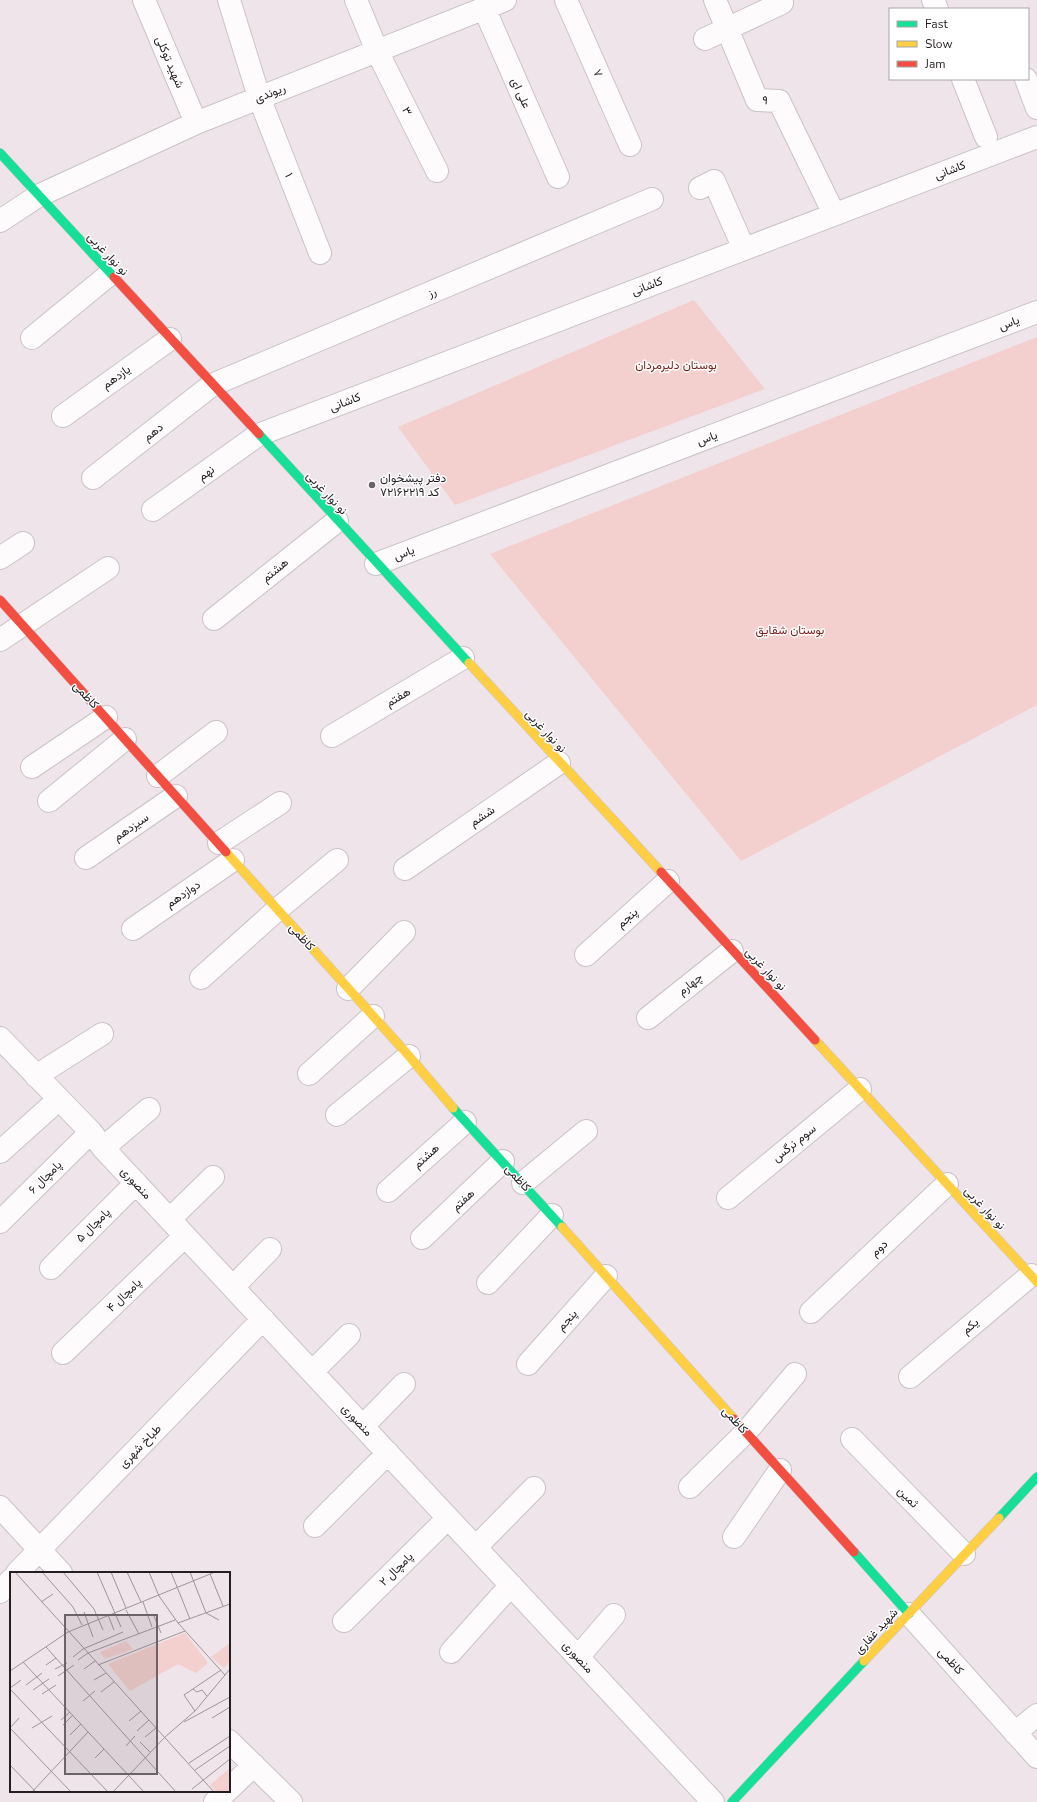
<svg xmlns="http://www.w3.org/2000/svg" width="1037" height="1802" font-family="'Nunito Sans',Vazirmatn,sans-serif">
	<rect width="100%" height="100%" fill="#efe4ea"/>
	<path fill="#f3cfcd" d="M694,300L765,389L455,505L398,427Z
		M1037,337V705L741,861L490,554Z"/>
	<g fill="none" stroke-linecap="round" stroke-linejoin="round">
		<g stroke="#cac2c7" stroke-width="24">
			<path id="street" d="M144,0L196,123
				M229,0L259,97L320,253
				M356,0L377,51L437,171
				M566,0L630,145
				M715,0L757,100L779,101L834,214
				M933,0L937,9
				M484,8L558,177
				M705,39L782,3
				M963,79L986,137
				M1026,79L1037,108
				M700,188L714,181L744,249
				M0,221L38,196L196,123L505,0
				M32,338L110,274
				M63,416L170,339
				M93,478L212,385L652,199
				M153,510L258,435L1037,137
				M0,558L23,543
				M376,564L1037,312
				M214,619L337,521
				M0,640L108,568
				M332,736L463,658
				M32,767L106,717
				M158,776L216,732
				M49,801L125,739
				M219,843L280,803
				M86,858L176,796
				M405,869L559,763
				M133,929L233,860
				M586,955L668,881
				M201,978L278,909L337,860
				M348,989L404,932
				M648,1018L732,951
				M0,1038L91,1132L103,1148L713,1802
				M309,1074L373,1016
				M36,1076L102,1034
				M337,1115L409,1056
				M103,1148L149,1109
				M0,1152L58,1100
				M523,1183L586,1131
				M388,1191L465,1122
				M728,1198L860,1089
				M170,1219L213,1177
				M0,1222L91,1132
				M422,1238L503,1161
				M51,1268L136,1183
				M488,1283L552,1215
				M233,1287L270,1249
				M811,1312L947,1184
				M63,1353L185,1236
				M528,1364L606,1276
				M312,1372L349,1335
				M910,1377L1031,1275
				M363,1426L404,1384
				M852,1439L964,1554
				M690,1487L746,1432L795,1374
				M0,1507L61,1573
				M315,1526L388,1453
				M734,1537L780,1470
				M476,1547L534,1488
				M17,1573L263,1319
				M0,1592L11,1580
				M909,1614L1037,1757
				M344,1621L448,1518
				M451,1652L511,1585
				M578,1657L614,1615
				M1015,1733L1037,1715
				M229,1741L291,1802
				M229,1789L254,1765
				M215,1802L227,1791"/>
		</g>
		<g stroke="#cac2c7" stroke-width="10">
			<path id="fast" d="M0,153L114,277
				M259,434L469,663
				M453,1108L562,1227
				M999,1518L1037,1477
				M854,1552L909,1614
				M732,1802L864,1661"/>
		</g>
		<g stroke="#cac2c7" stroke-width="10">
			<path id="slow" d="M469,663L661,872
				M226,852L409,1056L453,1108
				M815,1040L1037,1282
				M562,1227L734,1419
				M864,1661L999,1518"/>
		</g>
		<g stroke="#cac2c7" stroke-width="10">
			<path id="jam" d="M114,277L259,434
				M0,600L226,852
				M661,872L815,1040
				M734,1419L854,1552"/>
		</g>
		<use href="#street" stroke="#fdfbfc" stroke-width="22"/>
		<use href="#fast" stroke="#16e098" stroke-width="9"/>
		<use href="#slow" stroke="#ffcf43" stroke-width="9"/>
		<use href="#jam" stroke="#f24e42" stroke-width="9"/>
	</g>
	<circle fill="#6b6367" stroke="#fff" stroke-width="1.5" cx="372" cy="485" r="4"/>
	<g text-anchor="middle" dominant-baseline="central" stroke-width="3" stroke-linejoin="round" paint-order="stroke">
		<g font-size="12" fill="#241d21" stroke="#fff">
			<text transform="translate(170 62) rotate(67)">شهید توکلی</text>
			<text transform="translate(598 73) rotate(66)">۷</text>
			<text transform="translate(270 93) rotate(-22)">ریوندی</text>
			<text transform="translate(521 93) rotate(66)">علی ای</text>
			<text transform="translate(765 100) rotate(6)">۹</text>
			<text transform="translate(407 111) rotate(64)">۳</text>
			<text transform="translate(950 170) rotate(-21)">کاشانی</text>
			<text transform="translate(289 175) rotate(69)">۱</text>
			<text transform="translate(108 254) rotate(47)">نو نوار غربی</text>
			<text transform="translate(647 286) rotate(-21)">کاشانی</text>
			<text transform="translate(432 292) rotate(-23)">رز</text>
			<text transform="translate(1009 323) rotate(-21)">یاس</text>
			<text transform="translate(116 377) rotate(-36)">یازدهم</text>
			<text transform="translate(345 402) rotate(-21)">کاشانی</text>
			<text transform="translate(153 432) rotate(-38)">دهم</text>
			<text transform="translate(707 438) rotate(-21)">یاس</text>
			<text transform="translate(206 473) rotate(-36)">نهم</text>
			<text transform="translate(327 493) rotate(47)">نو نوار غربی</text>
			<text transform="translate(404 553) rotate(-21)">یاس</text>
			<text transform="translate(275 570) rotate(-39)">هشتم</text>
			<text transform="translate(86 695) rotate(48)">کاظمی</text>
			<text transform="translate(398 697) rotate(-31)">هفتم</text>
			<text transform="translate(546 731) rotate(47)">نو نوار غربی</text>
			<text transform="translate(482 816) rotate(-34)">ششم</text>
			<text transform="translate(131 827) rotate(-34)">سیزدهم</text>
			<text transform="translate(183 894) rotate(-34)">دوازدهم</text>
			<text transform="translate(627 918) rotate(-42)">پنجم</text>
			<text transform="translate(302 937) rotate(48)">کاظمی</text>
			<text transform="translate(766 969) rotate(47)">نو نوار غربی</text>
			<text transform="translate(690 984) rotate(-39)">چهارم</text>
			<text transform="translate(794 1143) rotate(-39)">سوم نرگس</text>
			<text transform="translate(426 1156) rotate(-42)">هشتم</text>
			<text transform="translate(45 1177) rotate(-45)">۶ پامچال</text>
			<text transform="translate(518 1178) rotate(48)">کاظمی</text>
			<text transform="translate(136 1183) rotate(47)">منصوری</text>
			<text transform="translate(463 1200) rotate(-43)">هفتم</text>
			<text transform="translate(985 1208) rotate(47)">نو نوار غربی</text>
			<text transform="translate(93 1225) rotate(-45)">۵ پامچال</text>
			<text transform="translate(879 1248) rotate(-43)">دوم</text>
			<text transform="translate(124 1295) rotate(-44)">پامچال ۴</text>
			<text transform="translate(567 1320) rotate(-48)">پنجم</text>
			<text transform="translate(970 1326) rotate(-40)">یکم</text>
			<text transform="translate(357 1420) rotate(47)">منصوری</text>
			<text transform="translate(735 1420) rotate(48)">کاظمی</text>
			<text transform="translate(140 1446) rotate(-46)">طباخ شهری</text>
			<text transform="translate(908 1497) rotate(46)">ثمین</text>
			<text transform="translate(396 1569) rotate(-45)">۲ پامچال</text>
			<text transform="translate(876 1631) rotate(-47)">شهید غفاری</text>
			<text transform="translate(578 1657) rotate(47)">منصوری</text>
			<text transform="translate(951 1661) rotate(48)">کاظمی</text>
		</g>
		<g font-size="12" fill="#791d1b" stroke="#fff">
			<text x="676" y="365">بوستان دلیرمردان</text>
			<text x="790" y="630">بوستان شقایق</text>
		</g>
		<g font-size="12" fill="#241d21" stroke="#fff" text-anchor="start">
			<text x="380" y="478">دفتر پیشخوان<tspan x="380" dy="14">کد ۷۲۱۶۲۲۱۹</tspan></text>
		</g>
	</g>
	<g transform="translate(10 1572)">
		<rect width="220" height="220" fill="#efe4ea"/>
		<path d="M175,61L198,91L186,101L168,92L120,119L98,92ZM116,69L123,77L95,87L90,80ZM220,71V89L214,96L201,85ZM220,196V220H206L200,213Z" fill="#f3cfcd"/>
		<path fill="none" stroke="#9e949a" stroke-width="1" d="M5,0L204,220M32,0L63,35L72,53M53,0L84,37L93,58M87,0L111,55M101,0L116,36M117,0L131,30M139,0L149,24L168,51L215,103M161,0L180,47M180,0L196,41L209,48M200,2L213,34M31,30L43,22M133,30L142,55M116,38L129,62M74,40L83,65M98,43L104,58M144,44L151,61M168,51L220,32M36,75L166,220M63,85L73,77L113,60M68,88L78,81L165,48M13,90L134,220M36,93L46,86M88,93L175,59M45,97L57,91M74,97L85,89M0,99L58,60L205,0M48,104L64,93M84,108L96,101M16,113L32,101M0,116L11,108M0,117L98,220M183,117L187,120L192,118L197,124M23,118L39,107M91,120L104,110M32,122L46,113M73,129L85,119M185,139L174,123L211,98M9,146L0,156L61,220M202,146L220,135M51,148L60,140M119,149L131,139M174,150L220,125M53,153L63,143M22,156L42,144M127,159L139,148M60,163L71,152M135,165L146,156M130,170L140,180M116,174L125,164M85,186L94,177M179,191L220,164M0,193L26,220M185,198L220,174M182,217L220,187M22,220L78,160M103,220L155,165L185,139L220,97"/>
		<path fill="#6b6367" fill-opacity="0.15" stroke="#6b6367" stroke-width="2" d="M55,43H147V202H55Z"/>
		<rect width="220" height="220" fill="none" stroke="#241d21" stroke-width="2"/>
	</g>
	<rect x="889" y="8" width="140" height="72" fill="#ffffff" stroke="#a7a5a6"/>
	<rect x="897" y="21" width="20" height="6" fill="#16e098" stroke="#a7a5a6"/>
	<text x="925" y="28" font-size="12" fill="#241d21">Fast</text>
	<rect x="897" y="41" width="20" height="6" fill="#ffcf43" stroke="#a7a5a6"/>
	<text x="925" y="48" font-size="12" fill="#241d21">Slow</text>
	<rect x="897" y="61" width="20" height="6" fill="#f24e42" stroke="#a7a5a6"/>
	<text x="925" y="68" font-size="12" fill="#241d21">Jam</text>
</svg>
